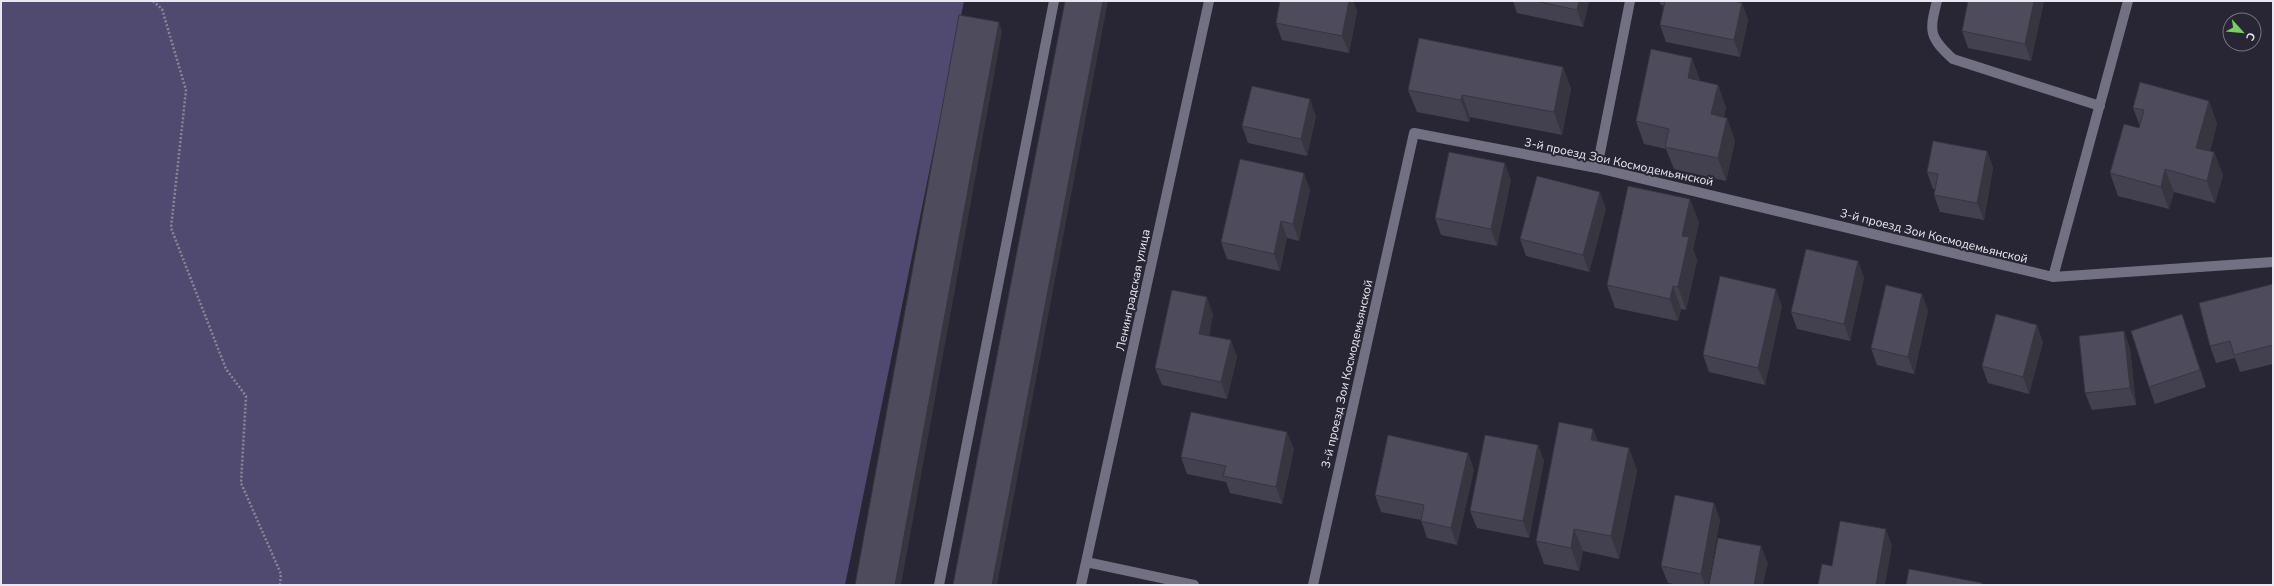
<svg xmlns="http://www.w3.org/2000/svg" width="2274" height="586" font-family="'Nunito Sans',sans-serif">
	<rect width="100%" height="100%" fill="#282634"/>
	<path fill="#504a71" d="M1,1H964L845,585H1Z"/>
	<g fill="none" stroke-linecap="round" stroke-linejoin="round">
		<path stroke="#888692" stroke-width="2.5" stroke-dasharray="2 2" stroke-linecap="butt" d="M153,1L162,9L186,90L171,228L226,369L246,396L241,483L281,574L280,585"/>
		<path stroke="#727083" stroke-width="10" d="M1937,1C1929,32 1929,37 1953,59L2100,106
			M1597,168L1630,1
			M2053,277L2128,1
			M1086,562L1194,585
			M939,585L1054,1
			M1081,585L1209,1
			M1313,585L1414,133L1597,168L2053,277L2273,262"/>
	</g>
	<path fill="#43414f" d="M1280,1H1353L1357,11L1349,53L1282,40L1276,23Z
		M1513,1H1589L1583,27L1517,13Z
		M1659,1H1732L1742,3L1748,20L1740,57L1666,42L1660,25L1664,6L1661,5Z
		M2044,1L2031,61L1968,48L1962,31Z
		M1692,58L1700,81L1718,85L1726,108L1724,117L1727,118L1735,141L1726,181L1674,169L1666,149L1644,144L1636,121Z
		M1563,67L1571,89L1562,135L1470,117L1469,122L1417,112L1408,90Z
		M2209,101L2217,124L2210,151L2214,152L2223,175L2215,203L2174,192L2169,209L2118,196L2110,173L2139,128L2140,126L2133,108Z
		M1316,116L1307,156L1248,143L1242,126Z
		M1987,151L1993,168L1984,220L1940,212L1934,195L1935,189H1933L1927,172Z
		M1511,180L1497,246L1441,235L1435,218Z
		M1310,190L1299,241L1287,238L1280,271L1227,259L1221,242Z
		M1606,209L1589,272L1526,256L1520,239Z
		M1699,222L1693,249L1697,260L1686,310L1681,309L1678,321L1615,308L1607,285Z
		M1858,261L1864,278L1850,341L1797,329L1791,312Z
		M2273,284V364L2240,372L2235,358L2216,363L2210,346Z
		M1782,306L1765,385L1709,372L1703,355Z
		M1928,311L1914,374L1877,365L1871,348Z
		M1213,314L1209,336L1237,357L1227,399L1162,385L1155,368Z
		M2188,331L2206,387L2155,404L2149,387Z
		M2043,342L2029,394L1988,383L1982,366Z
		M2130,348L2136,405L2092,410L2085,393Z
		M1593,429L1598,442L1629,448L1637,471L1619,559L1583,551L1579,571L1544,564L1536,541Z
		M1538,445L1544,461L1529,538L1477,528L1470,511Z
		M1294,449L1282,504L1230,493L1226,482L1187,474L1181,457Z
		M1468,453L1474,470L1457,545L1427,538L1421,520L1381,512L1375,495Z
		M1714,503L1720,520L1708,585H1678L1668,583L1661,566Z"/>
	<path fill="#373540" d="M1103,1H1108L997,585H992Z
		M1349,1H1353L1357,11L1349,53L1342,36Z
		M1579,1H1589L1583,27L1577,10Z
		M2034,1H2044L2031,61L2025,44Z
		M1742,3L1748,20L1740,57L1734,40Z
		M999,22L1002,32L901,585H895Z
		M1692,58L1700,81L1696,101L1688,78Z
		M1563,67L1571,89L1562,135L1554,112Z
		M1718,85L1726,108L1719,137L1711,114Z
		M1462,95L1470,117L1469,122L1461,100Z
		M1310,99L1316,116L1307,156L1301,139Z
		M2209,101L2217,124L2204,170L2196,148Z
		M1727,118L1735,141L1726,181L1718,158Z
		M1987,151L1993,168L1984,220L1977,203Z
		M2214,152L2223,175L2215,203L2207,181Z
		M1505,163L1511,180L1497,246L1491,229Z
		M2165,169L2174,192L2169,209L2161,187Z
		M1304,173L1310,190L1299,241L1293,224Z
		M1600,192L1606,209L1589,272L1583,255Z
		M1690,199L1699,222L1693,249L1697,260L1686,310L1678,287L1682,236Z
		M1281,221L1287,238L1280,271L1274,254Z
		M1858,261L1864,278L1850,341L1844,324Z
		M1673,286L1681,309L1678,321L1670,299Z
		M1776,289L1782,306L1765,385L1758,368Z
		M1922,294L1928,311L1914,374L1908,357Z
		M1207,297L1213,314L1206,351L1199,334Z
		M2182,314L2188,331L2206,387L2200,370Z
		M2037,325L2043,342L2029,394L2023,377Z
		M2124,331L2130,348L2136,405L2130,388Z
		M1231,340L1237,357L1227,399L1221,382Z
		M1593,429L1601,451L1591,440Z
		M1287,432L1294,449L1282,504L1276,487Z
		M1538,445L1544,461L1529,538L1523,521Z
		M1629,448L1637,471L1619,559L1611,536Z
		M1468,453L1474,470L1457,545L1451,528Z
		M1714,503L1720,520L1708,585H1705L1701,574Z
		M1574,529L1583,551L1579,571L1571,548Z
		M1886,529L1892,546L1885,585H1876Z
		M1761,546L1768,563L1763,585H1754Z"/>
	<path fill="#4e4c5c" stroke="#373540" d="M1065,1H1103L992,585H953Z
		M1280,1H1349L1342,36L1276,23Z
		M1536,1H1579L1577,10Z
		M1665,1H1732L1742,3L1734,40L1660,25Z
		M1968,1H2034L2025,44L1962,31Z
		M959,15L999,22L895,585H855Z
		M1419,38L1563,67L1554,112L1462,95L1461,100L1408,90Z
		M1651,49L1692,58L1688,78L1718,85L1711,114L1727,118L1718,158L1665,147L1669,129L1636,121Z
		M2140,82L2209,101L2196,148L2214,152L2207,181L2165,169L2161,187L2110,173L2124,124L2139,128L2144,110L2133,108Z
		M1252,86L1310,99L1301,139L1242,126Z
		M1933,141L1987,151L1977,203L1934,195L1938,174L1927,172Z
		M1449,152L1505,163L1491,229L1435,218Z
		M1240,159L1304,173L1293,224L1281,221L1274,254L1221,242Z
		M1537,176L1600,192L1583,255L1520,239Z
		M1628,186L1690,199L1682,236L1689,237L1678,287L1673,286L1670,299L1607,285Z
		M1806,249L1858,261L1844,324L1791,312Z
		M1720,276L1776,289L1758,368L1703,355Z
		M2273,284V345L2234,355L2230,341L2210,346L2199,303Z
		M1886,285L1922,294L1908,357L1871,348Z
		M1172,290L1207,297L1199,334L1231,340L1221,382L1155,368Z
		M1996,314L2037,325L2023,377L1982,366Z
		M2182,314L2200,370L2149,387L2131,331Z
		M2124,331L2130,388L2085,393L2079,336Z
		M1191,412L1287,432L1276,487L1223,476L1226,466L1181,457Z
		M1559,422L1593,429L1591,440L1629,448L1611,536L1574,529L1571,548L1536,541Z
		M1388,435L1468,453L1451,528L1421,521L1424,505L1375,495Z
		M1485,435L1538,445L1523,521L1470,511Z
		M1675,495L1714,503L1701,574L1661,566Z
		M1840,521L1886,529L1876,585H1818L1822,564L1832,566Z
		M1718,538L1761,546L1754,585H1709Z
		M1909,569L1982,583V585H1906Z"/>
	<g text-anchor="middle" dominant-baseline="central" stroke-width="4" stroke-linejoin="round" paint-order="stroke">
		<g font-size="12" fill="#e9e8f1" stroke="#282634">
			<text transform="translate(1619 162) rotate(12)">3-й проезд Зои Космодемьянской</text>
			<text transform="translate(1934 236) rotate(14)">3-й проезд Зои Космодемьянской</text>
			<text transform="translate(1133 290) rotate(-78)">Ленинградская улица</text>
			<text transform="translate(1347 374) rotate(-77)">3-й проезд Зои Космодемьянской</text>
		</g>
	</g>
	<rect width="2274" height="586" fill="none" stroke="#e9e8f1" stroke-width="4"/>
	<g transform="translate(2242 32) rotate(117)"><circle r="19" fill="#282634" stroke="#757480"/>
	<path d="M0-3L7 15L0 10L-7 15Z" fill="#71d35e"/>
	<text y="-6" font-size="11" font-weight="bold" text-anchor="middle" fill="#e9e8f1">С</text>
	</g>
</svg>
